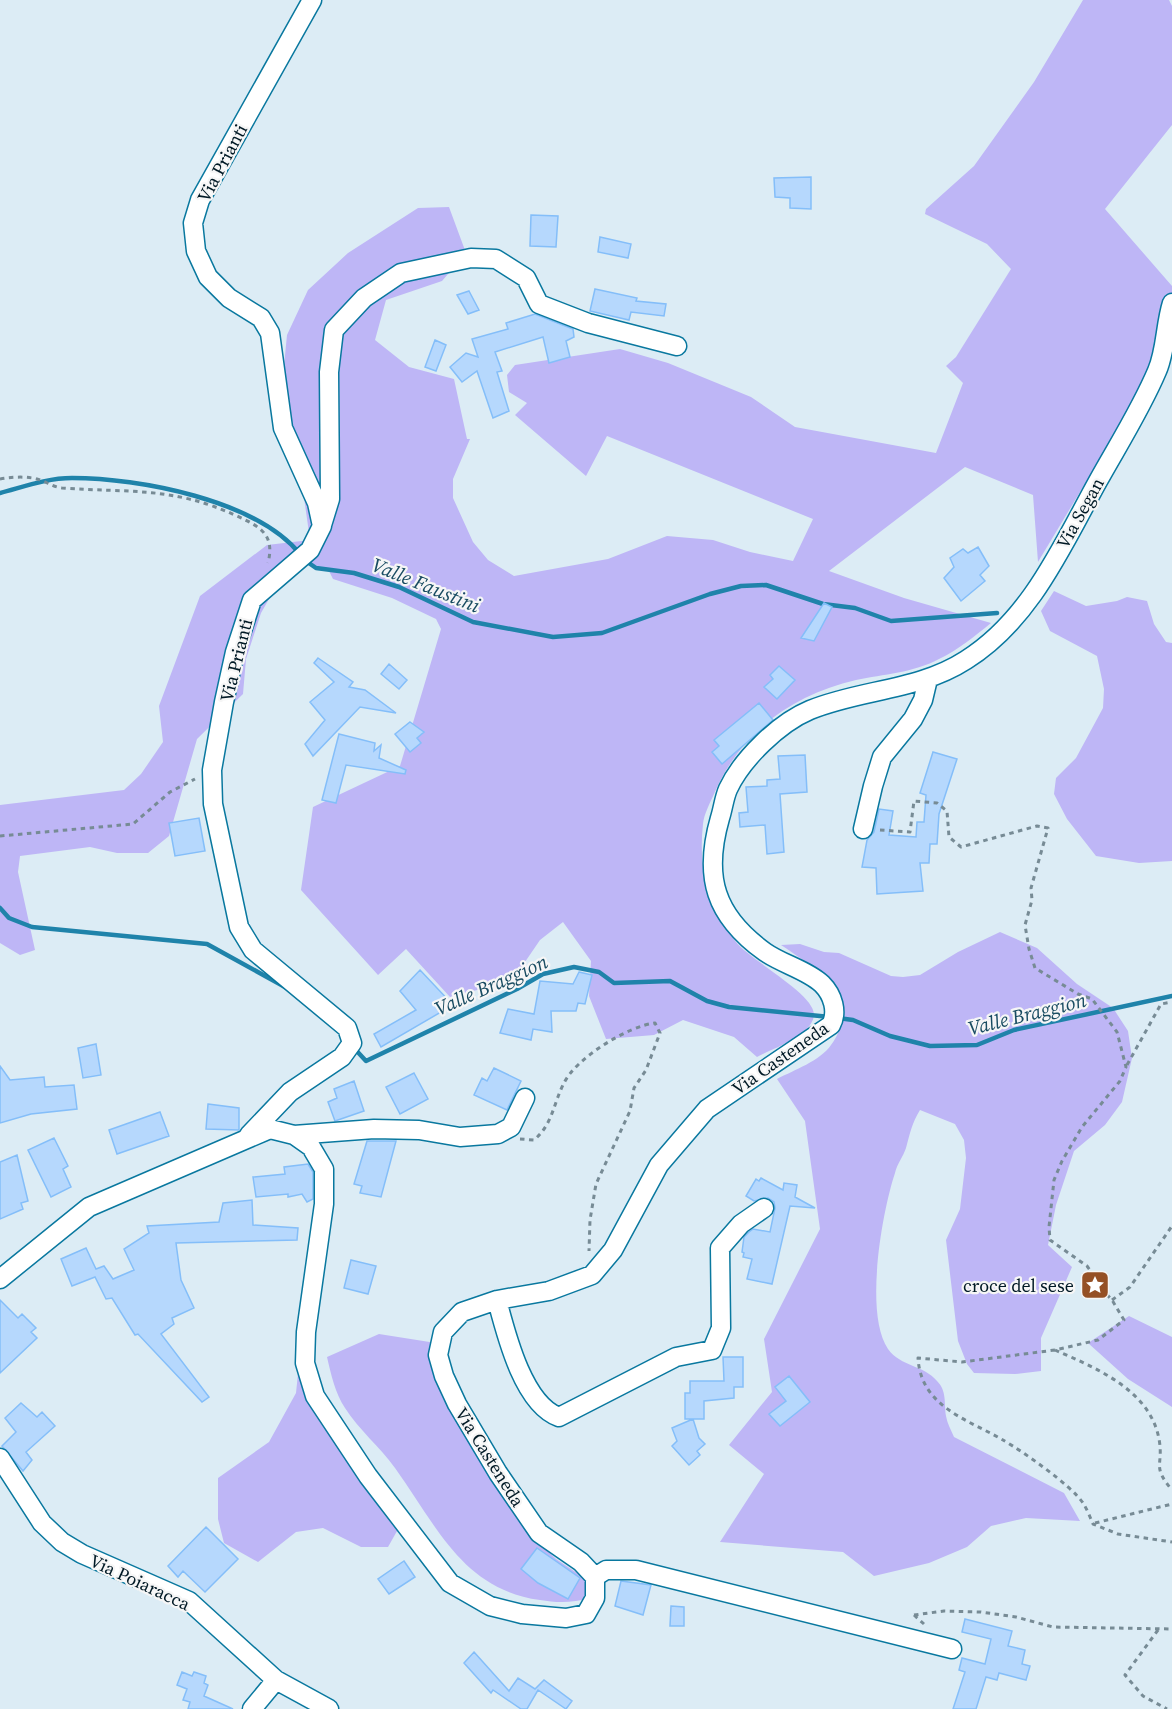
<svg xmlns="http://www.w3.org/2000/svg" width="1172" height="1709" font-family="'Source Serif 4',serif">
	<rect width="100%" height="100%" fill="#dcecf5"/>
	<path fill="#beb6f6" d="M1083,0H1169L1172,6V125L1105,209L1172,286V300L1148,371L1122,422L1038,562L1033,495L965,467L829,571L904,598L991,623C975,636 958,650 939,659C913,673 884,674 856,680C791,695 740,733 714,794C710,803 704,814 703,824C698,869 708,906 736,942C751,961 815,994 814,1015C812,1036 773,1048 757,1057L734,1037L683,1020L654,1035L606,1039L589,996L591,961L563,922L540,940L512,981L450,997L406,949L378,975L301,890L313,807L400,766L441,629L436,619L392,598L333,579L328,569L315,568L305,562L273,592L261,613L246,659L243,694L197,739L169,836L148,853H117L90,847L20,856L18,872L35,950L20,955L0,943V805L124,790L141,774L163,742L159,706L200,596L267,545L310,540L301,476L280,406L287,335L308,290L348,253L418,208L449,207L466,253L442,281L386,300L375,340L409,367L454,379L467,439H470L453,479V498L473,542L488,560L514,576L608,559L667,536L713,540L750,552L793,561L813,519L607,436L586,476L515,415L527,403L509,392L507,375L515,365L620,349L668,363L751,397L795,427L936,453L963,383L946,366L956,357L1011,269L987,244L925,214L926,209L974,166L1034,82Z
		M1054,591L1086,606L1117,601L1127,597L1147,601L1154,624L1166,642L1172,643V861L1139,863L1096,856L1067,819L1054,794L1056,778L1076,758L1103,708L1104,689L1097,656L1050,631L1041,611Z
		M1000,932L1037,948L1077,984L1113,1008L1128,1031L1132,1058L1122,1102L1105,1125L1074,1151L1056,1205L1048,1245L1072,1267L1041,1338V1371L1015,1374L974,1373L967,1364L958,1341L946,1240L960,1209L966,1158L964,1140L955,1124L920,1110C912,1123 910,1133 906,1148C903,1157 897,1164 895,1173C882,1212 864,1314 888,1349C901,1367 924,1365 937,1381C947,1391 944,1403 946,1416C947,1423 951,1430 954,1437L1064,1493L1080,1521L1026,1518L991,1526L967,1547L929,1563L874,1576L843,1552L720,1542L764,1474L729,1445L772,1392L764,1339L820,1229L805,1121L777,1079C794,1070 820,1061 831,1045C865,999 815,968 781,945L800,944L824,952L839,953L891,976L903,977L920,975L958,952Z
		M1129,1316L1172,1337V1407L1128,1379L1088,1343Z
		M379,1334L436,1343L538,1542L556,1559L589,1581L590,1598C573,1603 557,1603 540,1600C462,1589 437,1526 395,1468C380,1447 359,1430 345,1408C335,1393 331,1374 327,1357Z
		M299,1364L309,1400L320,1422L401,1524L388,1547H361L323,1528L296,1532L258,1562L224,1543L218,1519V1478L269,1442L296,1393Z"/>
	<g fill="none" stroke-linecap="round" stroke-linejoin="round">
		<path stroke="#1f83aa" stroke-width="4.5" d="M0,493C23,487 47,478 72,478C139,478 256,500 300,554
			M306,561L316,568L354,573L399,587L473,622L553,637L602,633L710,594L741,586L766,585L823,604L855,608L891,621L997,613
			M0,908L9,918L32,927L207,944L285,987
			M838,1018L853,1020L890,1036L930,1046L977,1045L1014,1030L1172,996
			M354,1048L366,1061L517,989L543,974L574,967L599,972L614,983L670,981L707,1001L729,1007L830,1017"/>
	</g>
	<path fill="#b6d8fd" stroke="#84bef9" stroke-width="1.5" d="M811,177V209L790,208V198L775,197L774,178Z
		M531,215L558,216L556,247L530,246Z
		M600,237L631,244L628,258L598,252Z
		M595,289L637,298L636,301L666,304L664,316L631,312L629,320L590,311Z
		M469,291L479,310L468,314L457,295Z
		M535,314L573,329L574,337L566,341L570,357L549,363L543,337L495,352L502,371L497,372L509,411L493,418L477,371L462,382L450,367L466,353L478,357L472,339L508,329L506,323Z
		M435,340L446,345L436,371L425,367Z
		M978,547L989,566L980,575L985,581L961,601L944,578L954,567L950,558L963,549L968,553Z
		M824,603L832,607L814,641L801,638Z
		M318,658L353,682L349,687L365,690L396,713L360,707L313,756L305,744L325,720L310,702L334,682L314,663Z
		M389,664L407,680L399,689L381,674Z
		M779,666L795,680L777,699L764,687L773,679L770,675Z
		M759,703L773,720L722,764L712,752L719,746L714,740Z
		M410,722L424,732L417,738L421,743L410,752L395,734Z
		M339,734L375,743L374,751L381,745L379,758L406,770L405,774L346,765L336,803L322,800Z
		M933,752L957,759L939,814L937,844H930L929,863H920L923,891L877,894L876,868L862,867L867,840L874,832L879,809L893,811L889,835L916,837L917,822H924L926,795L920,793Z
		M805,755L807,792L780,794L784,852L767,854L765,825L740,827L739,813L748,812L746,787L767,786V780L780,779L778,756Z
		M199,818L205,851L175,856L169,823Z
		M420,970L453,1005L381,1047L374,1034L416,1010L400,991Z
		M579,972L592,975L585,1004L578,1003L576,1011H551L552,1032L533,1029L531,1040L500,1033L508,1009L534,1014L540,981L573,984Z
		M96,1044L101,1075L83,1078L78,1048Z
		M0,1066L10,1080L44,1077L45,1087L74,1085L77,1109L31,1114L0,1123Z
		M494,1068L521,1081L507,1110L474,1095L482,1078L487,1081Z
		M414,1073L428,1099L400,1114L386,1087Z
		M354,1081L364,1111L335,1121L328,1102L337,1098L334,1089Z
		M208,1104L239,1108V1130L206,1129Z
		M160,1112L169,1136L117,1154L109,1130Z
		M54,1138L68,1166L63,1169L71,1187L51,1197L28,1150Z
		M367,1141H396L381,1197L360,1193L362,1186L354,1184Z
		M17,1155L28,1201L21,1203L23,1209L0,1219V1162Z
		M308,1164L313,1172V1199L307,1202L302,1194L288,1197V1194L256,1197L253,1177L285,1174L284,1167Z
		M761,1178L783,1190L784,1183L797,1185L795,1197L815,1208L790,1206L772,1284L747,1279L752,1259L743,1257L744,1253L742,1252L744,1237L749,1232L753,1229L770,1232L775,1208L774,1202L768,1198L754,1201L746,1196L756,1179L759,1181Z
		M252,1200L253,1225L298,1228L297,1240L176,1243L181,1280L194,1308L172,1318L174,1324L161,1334L209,1397L202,1402L138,1334L135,1335L112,1298L106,1299L95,1277L72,1286L61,1259L86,1248L96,1269L104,1266L113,1279L134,1270L124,1249L149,1233L147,1226L219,1222L223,1203Z
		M351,1260L376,1266L368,1294L344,1288Z
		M0,1300L18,1318L22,1314L36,1328L31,1332L37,1338L0,1373Z
		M723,1357H743V1387H734V1398L704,1401V1419H693L699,1438L705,1444L697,1451L700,1455L689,1465L672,1446L677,1441L672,1428L693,1419H685V1393H690V1381H724Z
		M789,1376L810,1402L780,1426L769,1414L786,1401L775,1387Z
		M21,1403L37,1417L42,1412L55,1426L26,1452L32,1460L23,1471L2,1446L16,1432L5,1418Z
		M206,1527L238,1559L205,1592L183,1571L178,1577L168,1566Z
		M537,1548L580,1578L568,1599L538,1583L521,1569Z
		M404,1561L415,1577L389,1594L378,1579Z
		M621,1581L651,1585L643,1615L615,1606Z
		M671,1606L684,1607V1626H670Z
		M965,1619L1012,1631L1008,1646L1025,1650L1022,1664L1030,1666L1026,1680L999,1673L997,1680L986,1677L976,1709H953L965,1672L959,1670L962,1658L985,1664L991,1639L962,1632Z
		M474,1652L509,1691L518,1678L535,1689L544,1680L572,1701L566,1709L538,1690L527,1709H521L493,1690L491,1693L464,1663Z
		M182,1672L192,1676L194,1672L206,1676L204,1683L208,1685L204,1696L233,1709H188L190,1702L183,1700L187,1689L177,1685Z"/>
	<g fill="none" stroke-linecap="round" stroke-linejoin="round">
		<g stroke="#09789f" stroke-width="21">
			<path id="minor" d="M322,525L330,499L329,372L334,330L364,298L401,273L471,258L496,259L526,278L539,304L588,323L677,346
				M863,829L873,786L882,757L913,719L923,700L928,679
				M249,1135L290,1092L342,1057L352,1043L347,1028L253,950L239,927L213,804L212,770L224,702L235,652L252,600L310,550L322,526L317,503L283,428L270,333L261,318L229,298L208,277L196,251L193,223L200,200L312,0
				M294,1135L374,1129L419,1130L460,1137L498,1134L511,1127L525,1098
				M0,1279L89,1207L270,1129L294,1135L311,1147L324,1169V1204L306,1332L305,1363L315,1396L368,1476L450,1583L490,1606L522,1614L566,1618L586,1614L595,1598V1577L581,1562L539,1533L498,1473L457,1404L444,1376L438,1355L443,1332L462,1312L497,1300L549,1291L592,1275L613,1250L659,1165L707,1109L831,1025C838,1012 833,995 822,984C807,970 782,964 765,952C715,916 703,877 720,818C723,809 724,798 728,789C742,759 779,723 810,710C861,689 918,691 966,660C1031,619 1062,546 1098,481C1118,445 1141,409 1157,371C1166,351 1165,325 1172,303
				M497,1300C506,1334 523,1404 559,1417L676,1357L712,1350L721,1328L720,1248L741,1224L764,1208
				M0,1458L42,1523L62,1542L82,1554L189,1601L276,1680L329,1709
				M595,1577L606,1570H636L952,1649
				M252,1709L276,1680"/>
		</g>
		<path stroke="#778b95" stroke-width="3" stroke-dasharray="4.5 4.5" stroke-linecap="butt" d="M0,479C12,477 25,476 37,479C45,481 53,487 62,488C130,493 172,486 237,516C261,527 275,535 268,563
			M880,830L910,832L914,801L937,803L947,811L949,837L961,847L1037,826L1048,828L1031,888L1032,900L1025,925L1029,949L1035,968L1078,994L1092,999L1117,1032L1126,1067L1120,1081L1082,1127L1062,1161L1054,1180L1049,1227L1050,1240L1087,1266L1095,1277L1096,1283L1112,1300L1124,1320L1098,1340L1055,1350L962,1362L918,1358C921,1407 967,1419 1003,1440C1022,1451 1071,1485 1083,1503C1087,1509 1090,1517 1093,1524L1118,1534L1172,1542
			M0,836L133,824L170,792L195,779
			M1127,1065L1161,1004L1172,1002
			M520,1139L534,1140C553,1124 553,1104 564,1083C576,1058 628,1026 655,1023L660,1033L646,1070L634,1088L630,1111L596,1184L590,1220L589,1251
			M1112,1300L1130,1287L1172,1226
			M1055,1350C1096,1368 1150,1390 1159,1439C1164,1466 1151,1465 1172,1490
			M1095,1523L1172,1504
			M914,1615L944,1611L981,1612L1016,1617L1053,1627L1172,1629
			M914,1615L924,1624
			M1158,1630L1125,1675L1143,1696L1167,1709"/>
		<use href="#minor" stroke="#fff" stroke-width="18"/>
	</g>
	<defs>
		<g id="sight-square" transform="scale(1.5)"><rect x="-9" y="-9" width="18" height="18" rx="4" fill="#955025" stroke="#f6f6f6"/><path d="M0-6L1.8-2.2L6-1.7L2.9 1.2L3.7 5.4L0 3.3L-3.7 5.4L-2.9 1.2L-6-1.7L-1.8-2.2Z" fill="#fff"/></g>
	</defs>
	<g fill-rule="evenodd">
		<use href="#sight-square" x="1095" y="1285"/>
	</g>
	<g text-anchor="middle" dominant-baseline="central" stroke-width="4.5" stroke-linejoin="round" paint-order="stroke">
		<g font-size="18" fill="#001925" stroke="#f6f6f6">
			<text transform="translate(222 163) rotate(-62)">Via Prianti</text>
			<text transform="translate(1080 513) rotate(-61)">Via Segan</text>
			<text transform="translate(236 660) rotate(-76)">Via Prianti</text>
			<text transform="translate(780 1058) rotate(-35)">Via Casteneda</text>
			<text transform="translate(490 1457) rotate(58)">Via Casteneda</text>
			<text transform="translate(140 1582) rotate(25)">Via Poiaracca</text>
		</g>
		<g font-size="18" fill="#001925" stroke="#f6f6f6" text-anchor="end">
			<text x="1074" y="1285">croce del sese</text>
		</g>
		<g font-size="20" font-style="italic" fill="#194c62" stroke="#f6f6f6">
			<text transform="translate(426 585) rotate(22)">Valle Faustini</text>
			<text transform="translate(491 985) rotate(-24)">Valle Braggion</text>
			<text transform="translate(1027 1014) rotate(-14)">Valle Braggion</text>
		</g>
	</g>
</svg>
